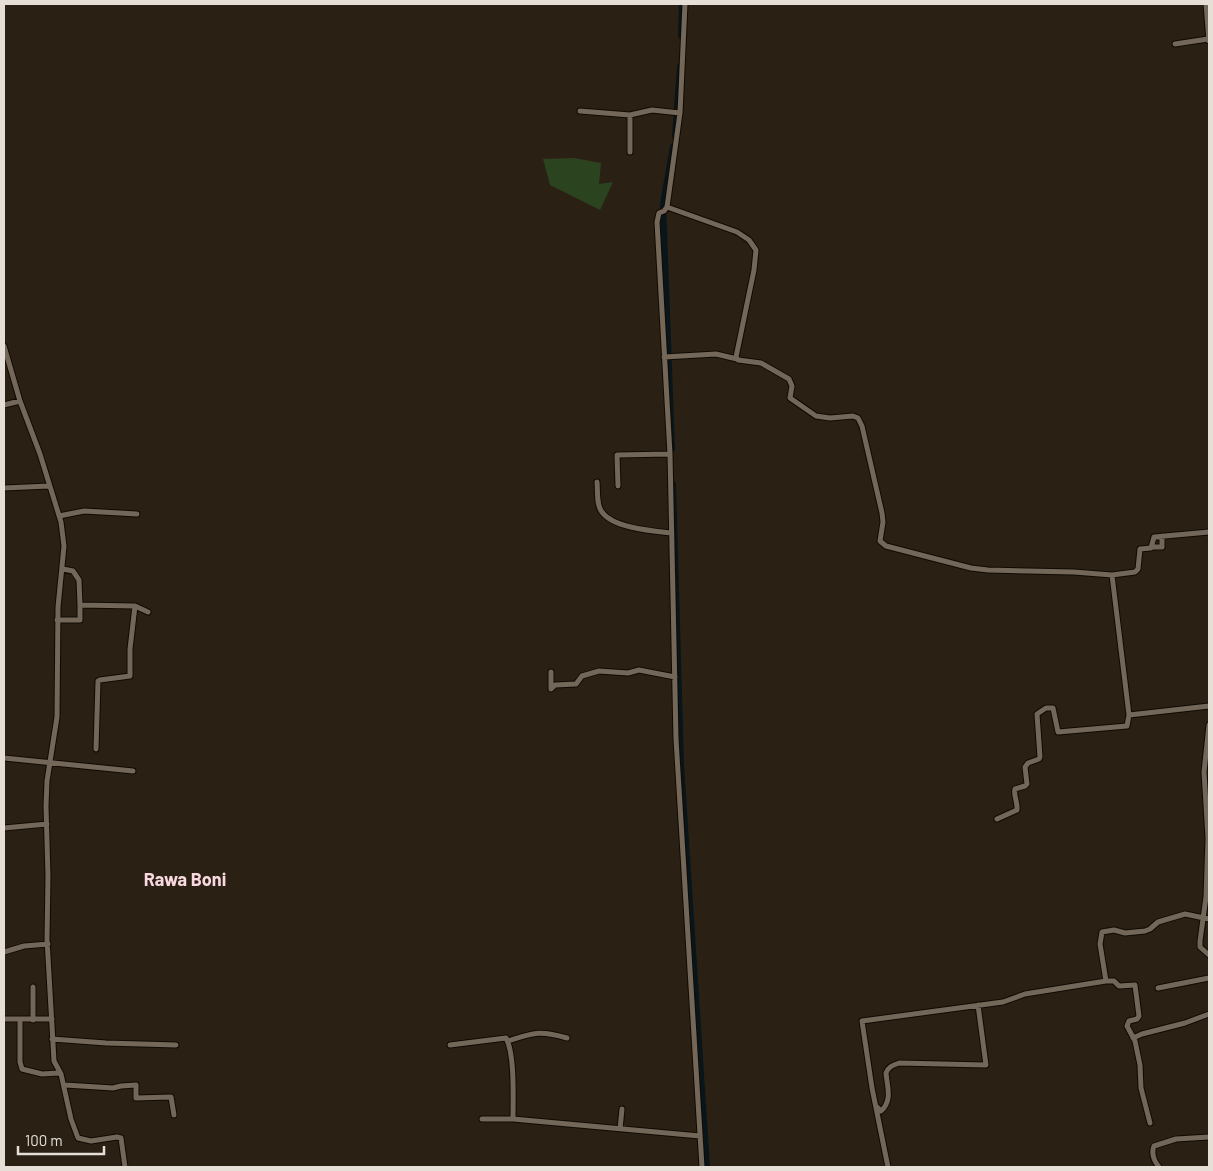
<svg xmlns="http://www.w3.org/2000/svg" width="1213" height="1171" font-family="Barlow,sans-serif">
	<rect width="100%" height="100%" fill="#2a2114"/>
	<path fill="#2b431f" d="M574,158L601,163L599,184L613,182L600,210L550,185L543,159Z"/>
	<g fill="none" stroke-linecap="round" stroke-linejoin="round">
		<path stroke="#08151a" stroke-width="6" d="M681,36L682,4
			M675,136L680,66
			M672,449L663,204L673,146
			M673,484L681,764L707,1167"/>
		<g stroke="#120a02" stroke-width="7">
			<path id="street" d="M685,4L680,113L667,207L664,211L659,213L657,222L670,454L676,739L702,1167
				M1206,4L1209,41
				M1175,44L1208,39
				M580,111L630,115L652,110L680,113
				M630,115V152
				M667,207L737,232L749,240L756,250L754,270L736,357L738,360L761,363L789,379L792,386L790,398L816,416L830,418L853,416L858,418L862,426L882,513L883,522L880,541L886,546L971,568L988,570L1074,572L1112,575L1135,572L1138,569L1140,549L1151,548L1154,537L1209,532
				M4,346L20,401L40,454L61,522L64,546L58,607L57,717L47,781L46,806L48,876L47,939L54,1061L61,1074L71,1119L78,1138L91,1141L117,1137L121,1138L125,1167
				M664,357L716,354L737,359
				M4,405L20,401
				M597,482C598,491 596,505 602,512C613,528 653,531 671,533
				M618,486L617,455L670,454
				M4,488L49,486
				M59,516L84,511L137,514
				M1152,547H1162V536
				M63,569L73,571L79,580L80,605L135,606L148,612
				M1112,575L1129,715L1209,706
				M57,620H80V605
				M551,672V689L555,685L576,684L582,676L599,671L628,673L639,670L675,677
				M1209,725L1204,772L1208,838L1206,897L1200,941V947L1209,955
				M96,749L98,681L100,680L130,676V649L135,606
				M4,758L133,771
				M997,819L1017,810C1018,802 1013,795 1015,789L1025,786L1027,784L1025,767L1028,763L1039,759L1040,757L1037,714L1046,708H1053L1058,732L1127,726L1129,715
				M4,828L47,824
				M4,952L24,946L48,944
				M1106,981L1100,944L1102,932L1114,930L1125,933L1145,931L1150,929L1158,922L1185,914L1209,919
				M33,987V1020
				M1158,988L1209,978
				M4,1019H52
				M20,1020V1062L22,1069L42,1074L59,1073
				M1133,1038L1142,1034L1185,1023L1209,1014
				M52,1039L106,1043L176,1045
				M508,1041C534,1033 539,1030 567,1038
				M450,1045L506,1038C515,1054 513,1099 513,1119
				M65,1085L113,1088L121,1086L136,1085V1098L171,1097L174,1115
				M876,1106L881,1111C893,1100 887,1086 886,1073C888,1067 893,1065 899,1063L986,1065L978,1005
				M482,1119H513L700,1136
				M620,1129L622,1109
				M888,1167L872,1088L862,1021L1003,1002L1025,994L1106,981H1114L1119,986L1135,985L1139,1016L1137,1019L1129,1021L1127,1026L1135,1041L1140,1065L1141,1088L1150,1123
				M1159,1167C1154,1161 1151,1154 1154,1146L1176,1139L1209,1137"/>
		</g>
		<use href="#street" stroke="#726759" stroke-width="5"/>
	</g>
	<g text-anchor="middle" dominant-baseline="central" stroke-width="5" stroke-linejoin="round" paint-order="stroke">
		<g font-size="18" font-weight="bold" fill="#fad8e1" stroke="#2a2114">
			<text x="185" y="879">Rawa Boni</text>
		</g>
	</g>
	<rect width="1213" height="1171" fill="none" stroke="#e5dfd7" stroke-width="10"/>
	<path d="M18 1146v8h86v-8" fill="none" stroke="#e5dfd7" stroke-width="2.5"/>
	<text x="25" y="1146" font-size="15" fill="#e5dfd7" stroke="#2a2114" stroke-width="4" paint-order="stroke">100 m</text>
</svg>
